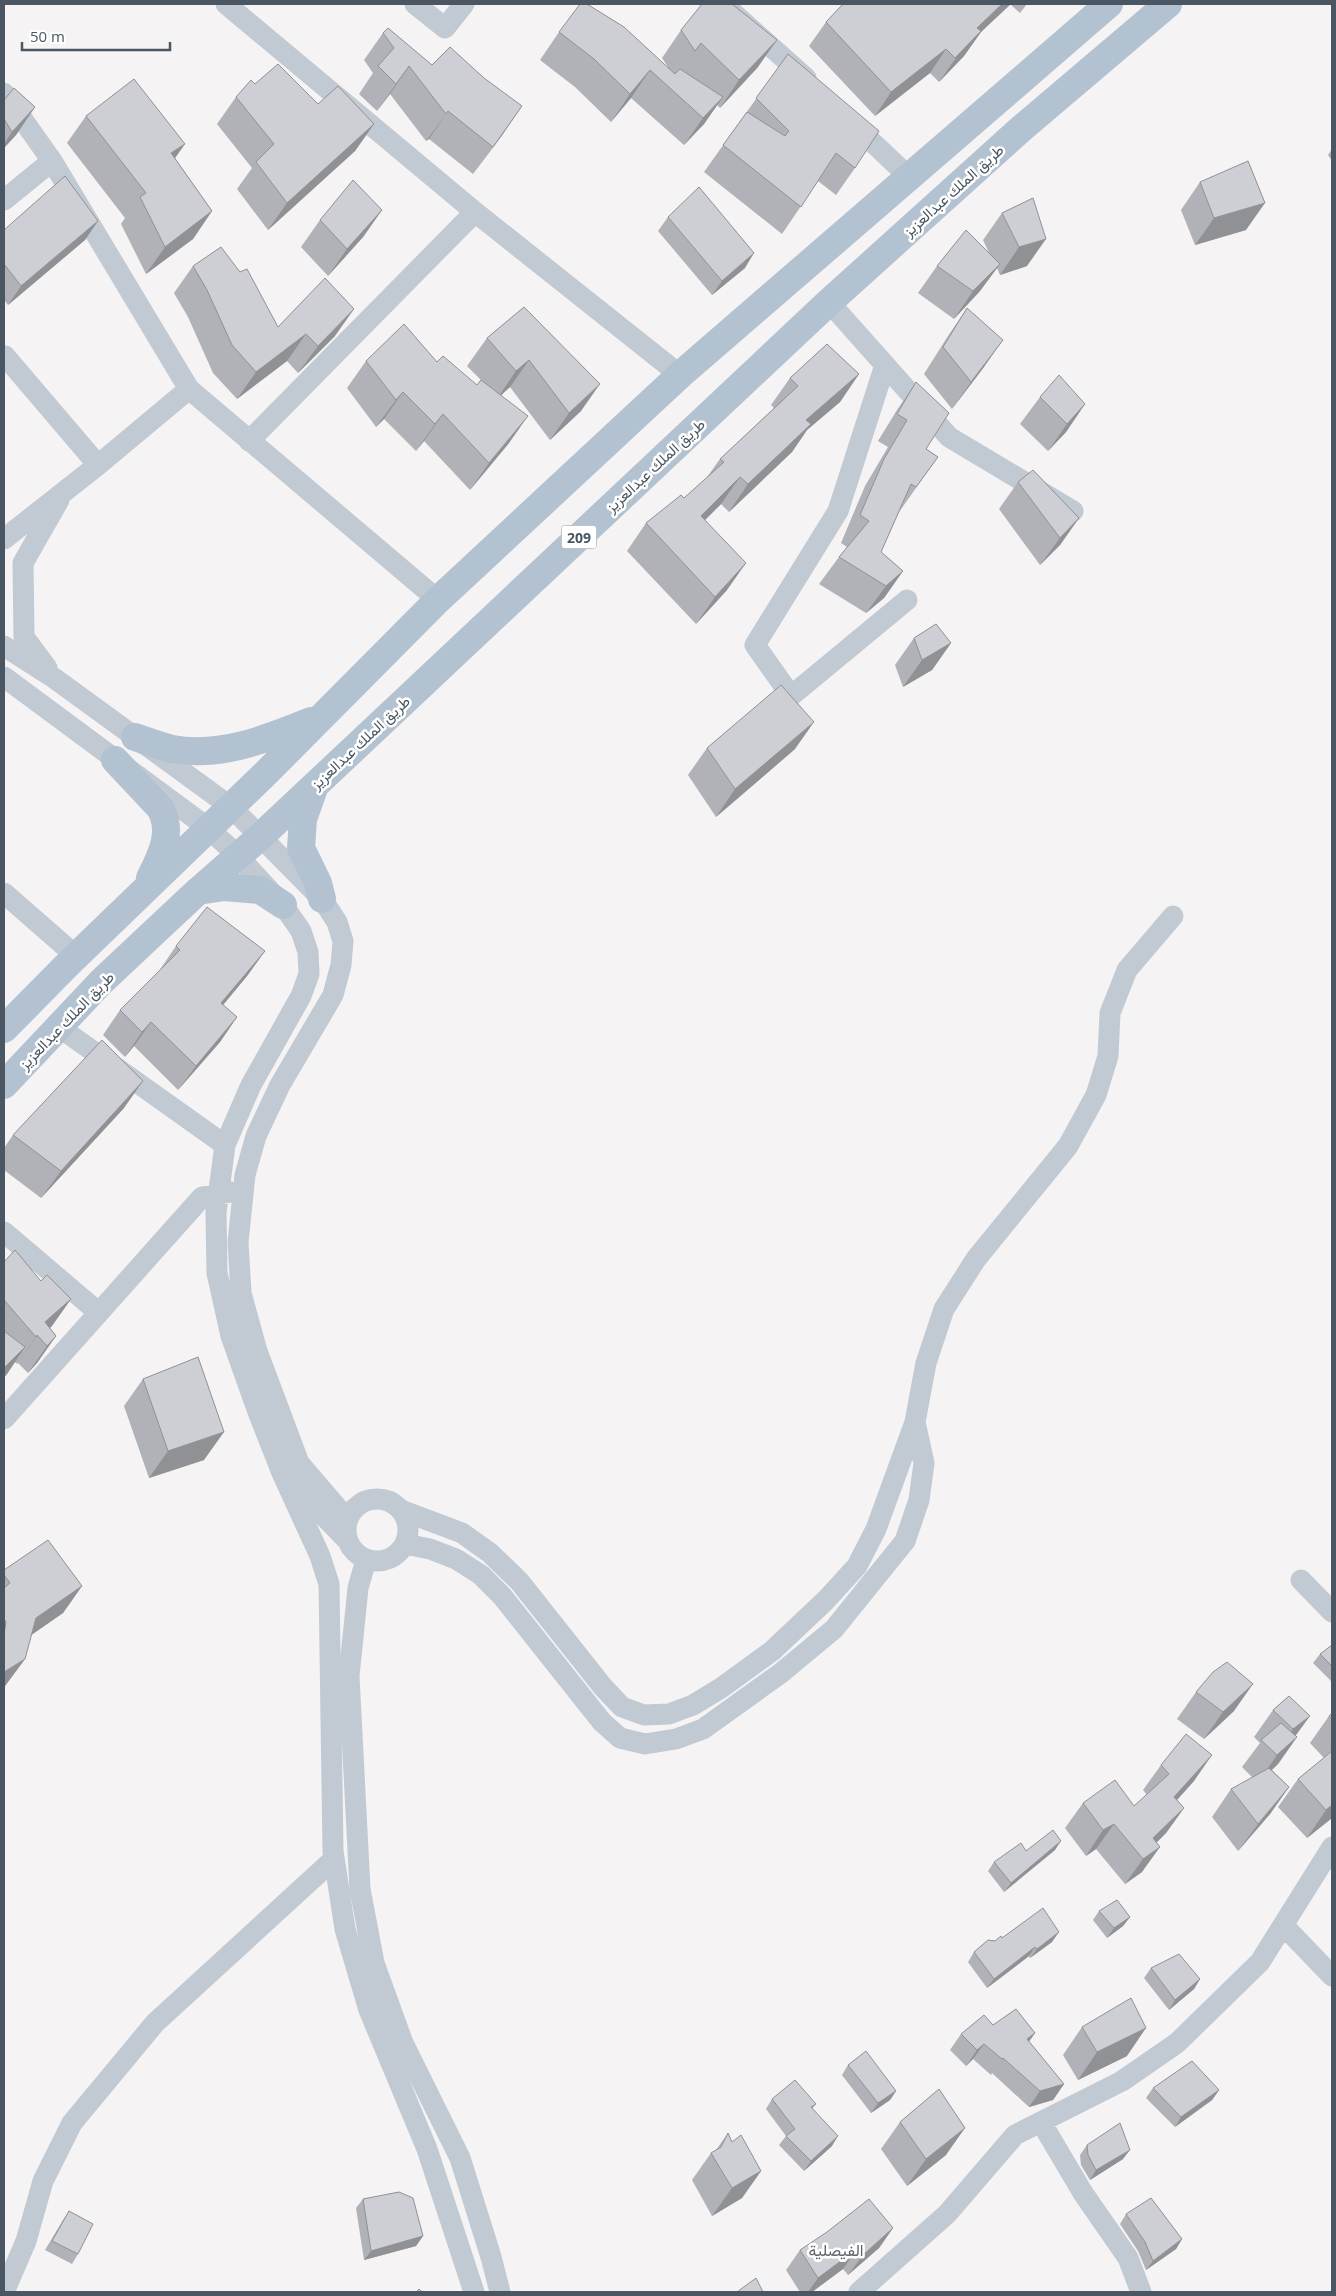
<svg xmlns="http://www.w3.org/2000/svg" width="1336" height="2296" font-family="'Open Sans',Vazirmatn,sans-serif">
	<rect width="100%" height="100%" fill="#f5f3f3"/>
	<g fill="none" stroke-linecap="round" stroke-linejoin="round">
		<path stroke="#c1cad2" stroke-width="21" d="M226,4L475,212L680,375
			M415,4L445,28L464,4
			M723,4L806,78
			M4,93L52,161L189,389L438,600
			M851,122L909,177
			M4,200L52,161
			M829,302L949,437L1073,511
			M4,358L5,356L98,465
			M885,365L838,511L755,645L791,696L907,600
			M249,441L475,212
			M4,539L98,465L189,389
			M4,646L54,678L231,807L322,899L337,922L343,941L341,965L333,995L280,1085L256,1136L245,1175L238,1242L241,1293L257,1351L299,1463L347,1519
			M47,668L24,637L23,563L59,500
			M4,677L208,828L238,856L283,905L301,931L308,952L309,974L301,996L251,1085L225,1145L216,1213L217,1273L231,1336L258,1412L282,1473L320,1556L329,1584L333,1851L345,1929L369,2010L427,2149L474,2292
			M4,893L76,956
			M59,1027L225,1145
			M4,1232L98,1312
			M4,1419L202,1197L231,1192
			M293,1484L346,1539
			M346 1530a31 31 0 1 1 62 0a31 31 0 1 1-62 0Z
			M401,1510L462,1533L490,1553L519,1581L603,1687L622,1707L644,1715L669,1714L693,1705L721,1688L772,1651L826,1600L857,1566L876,1529L915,1422L926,1363L944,1309L976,1259L1068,1146L1096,1095L1108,1056L1110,1013L1127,970L1173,916
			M405,1544L430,1549L456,1559L481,1575L502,1596L602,1722L620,1738L645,1744L676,1739L703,1729L781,1673L834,1629L905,1541L919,1500L924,1463L915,1422
			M366,1560L358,1588L349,1676L360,1889L374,1963L403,2043L460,2158L491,2257L500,2292
			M1301,1580L1332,1612
			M1283,1925L1332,1976
			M1041,2122L1083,2193L1128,2258L1141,2292
			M4,2292L26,2241L43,2181L72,2123L155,2023L334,1859
			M859,2292L947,2214L1015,2135L1122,2081L1177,2043L1260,1962L1332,1847"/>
		<path stroke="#b3c2d1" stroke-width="28" d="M135,737C147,741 159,746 172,749C221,758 266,739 311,721
			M115,760L160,808C174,832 161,856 150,878
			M314,788L303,819L301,848L318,883L322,899
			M198,891L224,887L260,890L283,905
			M4,1029L67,965L266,773L438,600L680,375L1109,4
			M4,1085L101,982L198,891L261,836L829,302L1022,128L1168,4"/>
	</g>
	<path fill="#b0b2b7" d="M843,4H1027L1020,13L1010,4L981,32L964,56L939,82L930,73L875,116L809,46L826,22Z
		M681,30L758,67L720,108L717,105L704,124L684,145L631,98L611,122L575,87L540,60L559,32L668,67L662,58Z
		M383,33L503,134L473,174L429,139L426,141L390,94L377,111L359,94L373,73L364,60Z
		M788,54L855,168L836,195L818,181L782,234L704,172Z
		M255,84L318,104L374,124L355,151L268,230L237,189L252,168L217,124L236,97Z
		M4,100L35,107L16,135L4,148Z
		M86,116L175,158L212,211L193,239L146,274L121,224L125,218L67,143Z
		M1332,149V161L1328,155Z
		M1200,182L1246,230L1195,245L1181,210Z
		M1033,198L1027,266L1000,275L997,268L980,291L954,319L918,293L937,266L990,255L983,240L1002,213Z
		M382,210L363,237L328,276L301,247L320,220Z
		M668,217L745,268L712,295L658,231Z
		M98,221L85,240L8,305L4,300V230Z
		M193,266L278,327L335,336L298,373L287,361L237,399L213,373L188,317L174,293Z
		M524,307L581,411L550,440L510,387L501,395L509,443L470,490L424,441L416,451L384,419L376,427L347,388L366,361L437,362L477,385L481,380L467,366L487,338Z
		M967,308L984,367L952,409L924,374L948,336Z
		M859,374L840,402L807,430L792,452L729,512L721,504L705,520L727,590L696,624L627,551L646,523L684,498L705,480L720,459L774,408L771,405L790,378Z
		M916,382L926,449L938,457L899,512L881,552L903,571L884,598L866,613L819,584L839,557L847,547L841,543L865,486L888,447L878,441L897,410Z
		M1040,397L1085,404L1066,432L1048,451L1020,424Z
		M1018,482L1079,518L1060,545L1040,565L999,509Z
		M914,638L951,643L932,670L903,687L895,665Z
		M707,748L795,749L716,817L688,775Z
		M176,946L265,951L247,976L223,1005L237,1017L220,1042L178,1090L134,1046L125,1057L103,1035L120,1010L159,971Z
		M124,1108L41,1198L4,1170V1148L13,1135Z
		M4,1262L41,1281L71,1299L50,1328L56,1336L37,1363L28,1373L18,1363L17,1364L15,1362L7,1374L4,1377Z
		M143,1379L204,1460L149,1478L124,1406Z
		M4,1570L82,1586L63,1613L31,1635L25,1659L5,1686L4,1687Z
		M1332,1645V1682L1313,1663L1320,1654Z
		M1196,1692L1234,1711L1204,1739L1177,1719Z
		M1289,1696L1296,1736L1297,1737L1278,1764L1272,1770L1289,1787L1270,1814L1238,1851L1212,1817L1231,1789L1253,1778L1242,1767L1260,1743L1254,1737L1273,1710Z
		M1332,1713V1818L1307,1838L1278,1807L1298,1779L1324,1758L1310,1743L1329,1716Z
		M1161,1765L1194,1781L1177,1800L1184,1808L1166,1833L1156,1843L1142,1872L1125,1884L1096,1849L1086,1856L1065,1828L1083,1803L1134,1806L1147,1795L1143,1790Z
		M1055,1850L1004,1892L988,1871L994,1862L1026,1851Z
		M1099,1911L1130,1917L1123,1926L1107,1938L1093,1920Z
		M1002,1938L1052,1942L1030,1958L1029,1956L987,1988L968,1962L974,1952Z
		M1151,1968L1200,1979L1194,1989L1169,2010L1144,1978Z
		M993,2025L1035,2033L1029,2042L1064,2084L1053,2100L1029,2107L992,2073L991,2075L973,2059L966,2066L950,2050L961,2034Z
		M1082,2027L1127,2056L1078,2080L1063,2055Z
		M848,2065L896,2091L890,2100L871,2113L842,2075Z
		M1153,2088L1219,2090L1212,2100L1175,2127L1146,2098Z
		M772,2099L816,2104L812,2109L832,2146L804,2171L779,2145L786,2136L766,2109Z
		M900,2122L946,2155L907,2186L881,2149Z
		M728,2133L732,2142L761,2171L742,2198L712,2216L692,2180L711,2153L716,2150Z
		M1087,2145L1123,2159L1090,2180L1081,2165L1080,2155Z
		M363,2199L423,2236L416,2246L364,2260L356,2208Z
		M69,2211L78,2254L72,2264L45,2250L63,2220Z
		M1126,2214L1182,2239L1176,2249L1146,2270L1138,2251L1120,2224Z
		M893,2228L879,2248L848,2275L843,2269L812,2292H800L786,2270L800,2250Z"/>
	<path fill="#909195" d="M1002,4H1011L981,32L964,56L939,82L977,28Z
		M777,40L758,67L720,108L739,80Z
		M946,49L930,73L875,116L891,92Z
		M409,66L390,94L377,111L396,84Z
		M650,70L631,98L611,122L630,94Z
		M723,97L704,124L684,145L703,118Z
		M522,106L503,134L473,174L493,147Z
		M35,107L16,135L4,148V144L12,132Z
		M448,111L429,139L426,141L446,114Z
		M374,124L355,151L268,230L287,203Z
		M185,144L166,171L171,153Z
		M1265,203L1246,230L1195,245L1214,218Z
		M382,210L363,237L328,276L347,249Z
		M212,211L193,239L146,274L165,247Z
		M98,221L85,240L8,305L21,286Z
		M1046,239L1027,266L1000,275L1019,247Z
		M754,253L745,268L712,295L722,281Z
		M1000,264L980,291L954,319L973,291Z
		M354,309L335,336L298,373L318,346Z
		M306,334L287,361L237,399L256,372Z
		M1003,340L984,367L952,409L971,382Z
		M529,360L510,387L497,399L516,371Z
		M859,374L840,402L807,430L792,452L729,512L748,484L806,420Z
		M600,384L581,411L550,440L569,413Z
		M403,392L384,419L376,427L396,400Z
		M1085,404L1066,432L1048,451L1067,424Z
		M443,414L424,441L416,451L435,424Z
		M528,416L509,443L470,490L489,463Z
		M740,477L721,504L682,543L701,516Z
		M1079,518L1060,545L1040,565L1060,538Z
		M746,563L727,590L696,624L715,597Z
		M903,571L884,598L866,613L886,586Z
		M951,643L932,670L903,687L922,660Z
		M814,722L795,749L716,817L735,789Z
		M265,951L247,976L204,1028L221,1003Z
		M237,1017L220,1042L178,1090L196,1066Z
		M151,1022L134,1046L125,1057L142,1032Z
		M143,1081L124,1108L41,1198L61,1171Z
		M71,1299L52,1326L39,1338L37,1335L17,1364L36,1337L45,1322Z
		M56,1336L37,1363L28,1373L47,1346Z
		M25,1347L7,1374L4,1377V1368Z
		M224,1432L204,1460L149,1478L168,1451Z
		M82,1586L63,1613L17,1645L36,1618Z
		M25,1659L5,1686L4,1687V1672Z
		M1253,1684L1234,1711L1204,1739L1223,1712Z
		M1310,1716L1291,1742L1297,1737L1278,1764L1258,1783L1277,1755L1276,1754L1293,1729Z
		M1212,1755L1194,1781L1156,1823L1174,1797Z
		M1289,1787L1270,1814L1238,1851L1258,1824Z
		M1332,1805V1818L1307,1838L1326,1810Z
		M1184,1808L1166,1833L1142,1857L1153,1838Z
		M1114,1824L1096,1849L1086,1856L1103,1830Z
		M1061,1841L1055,1850L1004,1892L1011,1883Z
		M1160,1847L1142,1872L1125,1884L1143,1859Z
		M1130,1917L1123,1926L1107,1938L1114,1928Z
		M1059,1932L1052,1942L1030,1958L1037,1949Z
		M1035,1947L1029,1956L987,1988L994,1979Z
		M1200,1979L1194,1989L1169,2010L1175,2000Z
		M1146,2028L1127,2056L1078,2080L1097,2052Z
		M1035,2033L1024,2048L1027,2039Z
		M984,2044L973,2059L966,2066L977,2050Z
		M1064,2084L1053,2100L1029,2107L1040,2091Z
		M1219,2090L1212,2100L1175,2127L1181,2117Z
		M896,2091L890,2100L871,2113L878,2103Z
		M965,2128L946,2155L907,2186L926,2159Z
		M838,2136L832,2146L804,2171L811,2161Z
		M1130,2150L1123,2159L1090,2180L1096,2170Z
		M761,2171L742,2198L712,2216L732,2188Z
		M893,2228L879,2248L848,2275L863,2255Z
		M423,2236L416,2246L364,2260L371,2251Z
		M1182,2239L1176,2249L1146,2270L1153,2261Z
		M857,2249L843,2269L812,2292H808L818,2278Z"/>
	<path fill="#cdcfd5" stroke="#909195" d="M580,4H587L624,27L675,74L680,69L723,97L703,118L650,70L630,94L594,59L559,32Z
		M702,4H732L777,40L739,80L701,43L695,51L681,30Z
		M843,4H1002L977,28L981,31L955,58L946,49L891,92L826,22Z
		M388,28L432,65L450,47L484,78L522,106L493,147L448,111L446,114L409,66L396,84L378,66L394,48L383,33Z
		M788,54L879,131L855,168L836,153L801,207L723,145L747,112L785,136L789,131L756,98Z
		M278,64L318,104L338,86L374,124L287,203L256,162L274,144L236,97L251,80L255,84Z
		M134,79L185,144L171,153L212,211L165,247L140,197L146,193L86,116Z
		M14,88L35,107L12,132L4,119V100Z
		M1248,161L1265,203L1214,218L1200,182Z
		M65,176L98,221L21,286L4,264V230Z
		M353,180L382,210L347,249L320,220Z
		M699,187L754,253L722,281L668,217Z
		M1033,198L1046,239L1019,247L1002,213Z
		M966,230L1000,264L973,291L937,266Z
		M221,247L240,272L247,269L278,327L325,278L354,309L318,346L306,334L256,372L232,345L207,290L193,266Z
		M524,307L600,384L569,413L529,360L516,371L487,338Z
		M967,308L1003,340L971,382L943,347Z
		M404,324L437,362L443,356L477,385L481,380L528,416L489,463L443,414L435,424L403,392L396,400L366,361Z
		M827,344L859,374L806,420L811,424L748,484L740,477L701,516L746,563L715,597L646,523L681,495L684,498L724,462L720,459L798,386L790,378Z
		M1059,375L1085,404L1067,424L1040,397Z
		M916,382L949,413L926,449L938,457L916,487L911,484L881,552L903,571L886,586L839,557L869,521L860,515L884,459L907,420L897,414Z
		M1033,470L1079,518L1060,538L1018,482Z
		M936,624L951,643L922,660L914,638Z
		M781,685L814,722L735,789L707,748Z
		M207,907L265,951L221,1003L237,1017L196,1066L151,1022L142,1032L120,1010L180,950L176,946Z
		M102,1040L143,1081L61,1171L13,1135Z
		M15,1250L41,1281L47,1275L71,1299L45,1322L56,1336L47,1346L37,1335L36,1337L4,1300V1262Z
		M4,1331L25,1347L4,1368Z
		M198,1357L224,1432L168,1451L143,1379Z
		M48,1540L82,1586L36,1618L25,1659L4,1672V1634L6,1622L4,1619V1588L10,1583L4,1575V1570Z
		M1332,1645V1666L1320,1654Z
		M1227,1662L1253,1684L1223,1712L1196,1692L1213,1672Z
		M1289,1696L1310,1716L1293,1729L1273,1710Z
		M1332,1713V1720L1329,1716Z
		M1281,1723L1297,1737L1277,1755L1261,1740Z
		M1186,1734L1212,1755L1174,1797L1184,1808L1153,1838L1160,1847L1143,1859L1114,1824L1103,1830L1083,1803L1115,1780L1134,1806L1169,1774L1161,1765Z
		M1332,1751V1805L1326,1810L1298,1779Z
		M1269,1768L1289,1787L1258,1824L1231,1789Z
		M1053,1830L1061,1841L1011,1883L994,1862L1021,1843L1026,1851Z
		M1117,1900L1130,1917L1114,1928L1099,1911Z
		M1043,1908L1059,1932L1037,1949L1035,1947L994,1979L974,1952L988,1940L995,1941L1001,1936L1002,1938Z
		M1179,1954L1200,1979L1175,2000L1151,1968Z
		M1131,1998L1146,2028L1097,2052L1082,2027Z
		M1016,2009L1035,2033L1027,2039L1064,2084L1040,2091L1003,2058L1002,2059L984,2044L977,2050L961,2034L984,2015L993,2025Z
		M866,2051L896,2091L878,2103L848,2065Z
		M1192,2061L1219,2090L1181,2117L1153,2088Z
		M795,2080L816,2104L811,2107L838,2136L811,2161L786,2136L795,2129L772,2099Z
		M939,2089L965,2128L926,2159L900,2122Z
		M1120,2123L1130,2150L1096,2170L1088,2155L1087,2145Z
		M728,2133L732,2142L741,2135L761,2171L732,2188L711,2153L721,2147Z
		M399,2192L413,2198L423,2236L371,2251L363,2199Z
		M1151,2198L1182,2239L1153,2261L1145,2242L1126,2214Z
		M869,2199L893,2228L863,2255L857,2249L818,2278L800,2250L827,2232Z
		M69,2211L93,2224L78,2254L52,2241Z
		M756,2278L763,2292H737Z
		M419,2289L422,2292H416Z"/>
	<g text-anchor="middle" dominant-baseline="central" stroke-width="5" stroke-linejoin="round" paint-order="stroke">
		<rect fill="#fff" stroke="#808990" stroke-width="1" x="561.5" y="525.5" width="35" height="23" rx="4"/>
		<g font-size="14" font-weight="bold" fill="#4a5661">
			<text x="579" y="537">209</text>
		</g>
		<g font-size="15" fill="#4a5661" stroke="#fff">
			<text transform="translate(953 190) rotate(-42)">طريق الملك عبدالعزيز</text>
			<text transform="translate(655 465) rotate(-43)">طريق الملك عبدالعزيز</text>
			<text transform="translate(360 742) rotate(-43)">طريق الملك عبدالعزيز</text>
			<text transform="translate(66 1020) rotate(-46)">طريق الملك عبدالعزيز</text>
		</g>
		<g font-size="16" fill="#5f6368" stroke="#fff">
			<text x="836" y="2250">الفيصلية</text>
		</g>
	</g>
	<rect width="1336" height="2296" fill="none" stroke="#4a5661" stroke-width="10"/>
	<path d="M22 42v8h148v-8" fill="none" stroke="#4a5661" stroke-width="2.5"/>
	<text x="30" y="42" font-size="15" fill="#4a5661" stroke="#ffffff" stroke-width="4" paint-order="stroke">50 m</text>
</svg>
